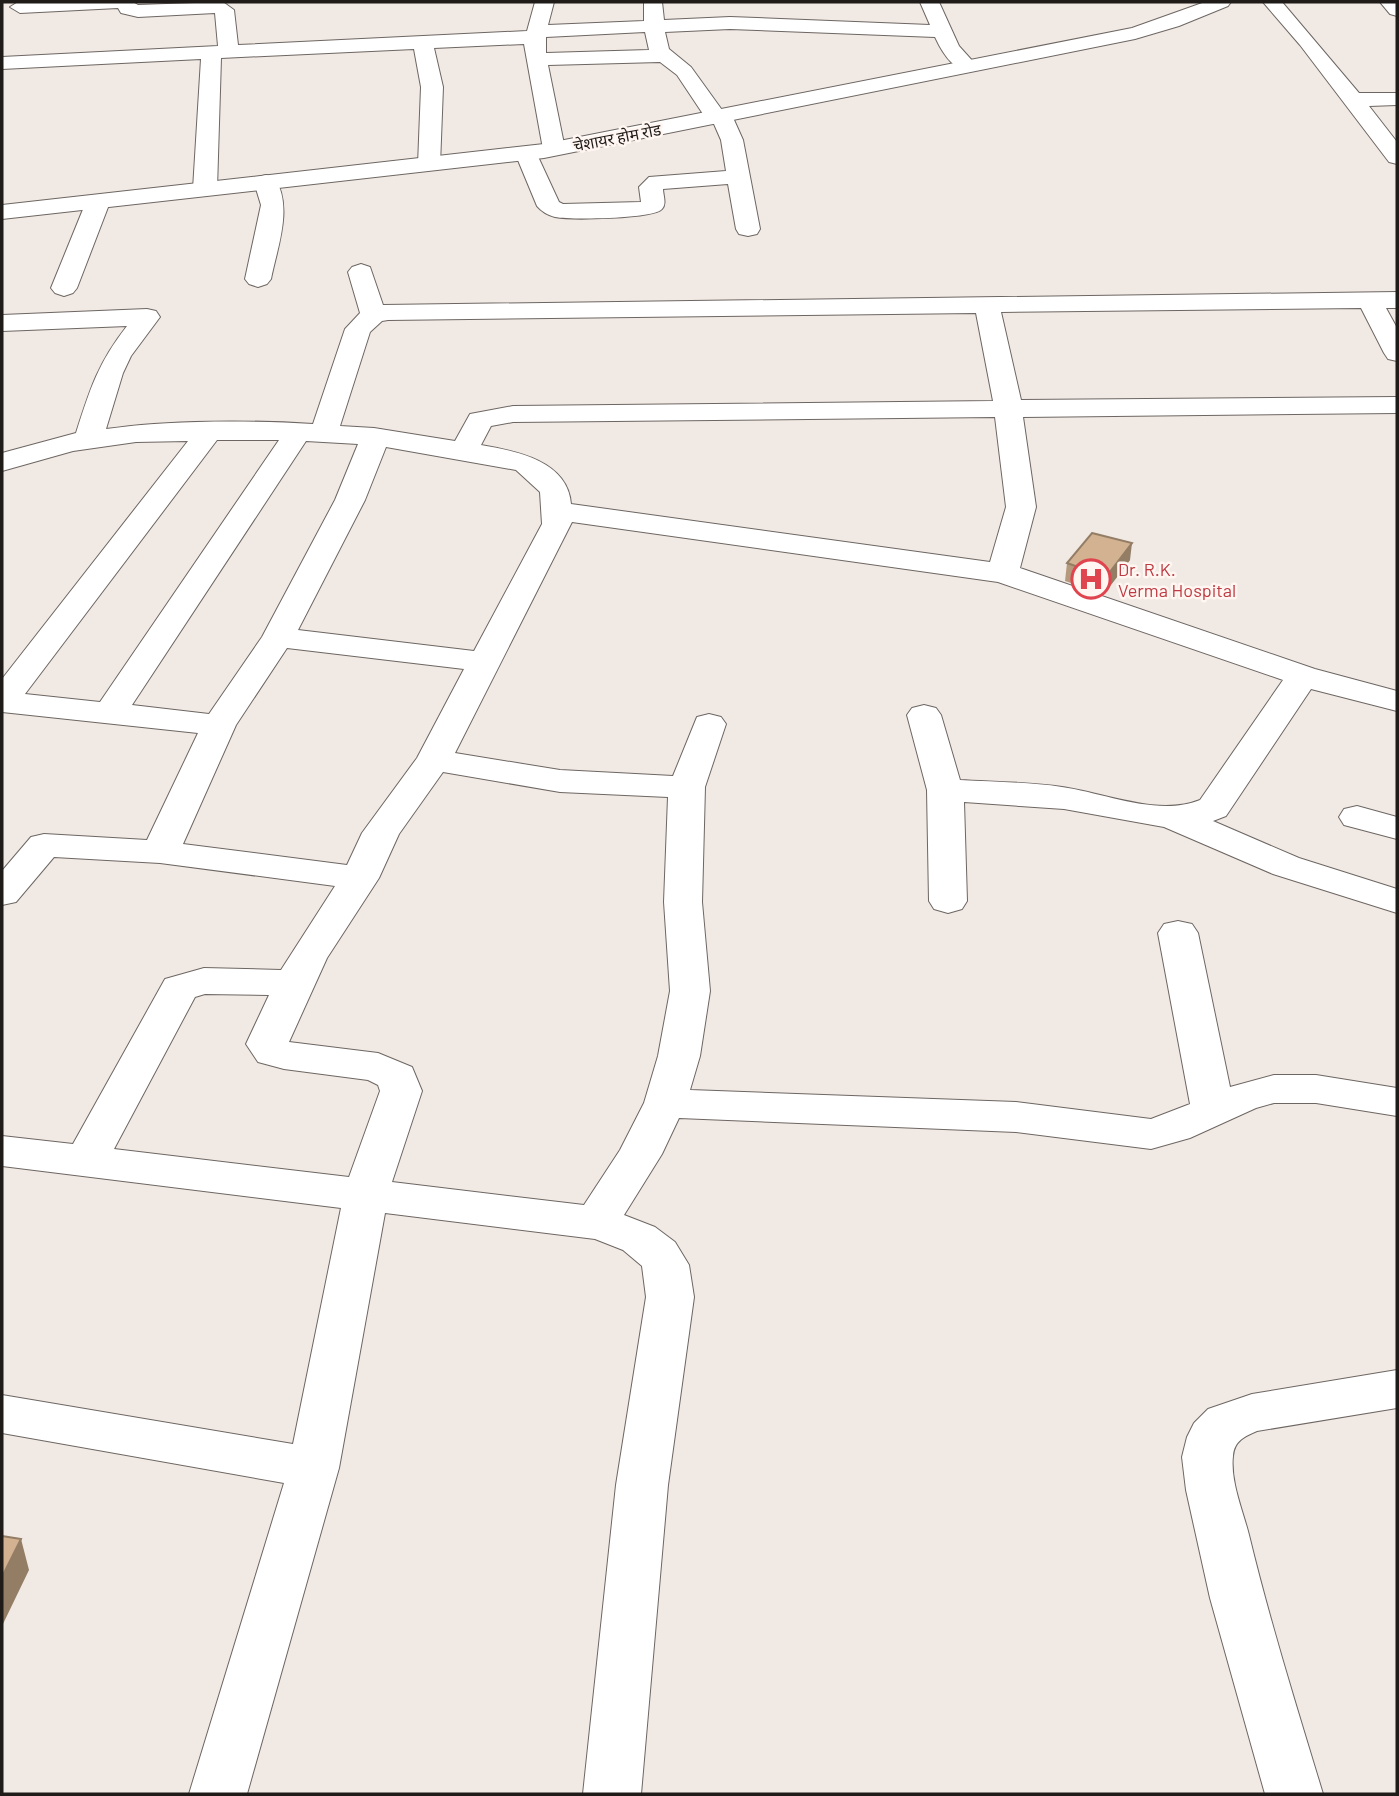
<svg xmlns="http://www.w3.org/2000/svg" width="1399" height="1796" font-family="Barlow,'Noto Sans Devanagari',sans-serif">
	<rect width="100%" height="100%" fill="#f1e9e4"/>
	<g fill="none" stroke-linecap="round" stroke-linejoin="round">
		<g stroke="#6d6662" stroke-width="2">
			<path id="street" d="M18,2H133L138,5L223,2L234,10L238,45L527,31L535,2H554L548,25L644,21V2H662L664,20L730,17L930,25L920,2H939L959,46L977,66L974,70C955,75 942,52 935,37L730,29L665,32L669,49L691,67L722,110L730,111L743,140L760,229L757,234L748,236L739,234L736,229L728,184L663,189C663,195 667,204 662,209C654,219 570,220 555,217C548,215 542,212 537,206L515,153L518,148H534L559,202L563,204L641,202L639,187L649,177L726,171L721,140L714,124L709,123L677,75L660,62L548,65L565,149L562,154H546L543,149L524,44L434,48L443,87L440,165L437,170H421L418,165L421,87L414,49L221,58L217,189L213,194H197L193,189L201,59L2,69V57L218,46L215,13L138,17L121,13L118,8L20,13L10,7ZM645,32L649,50L546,53V37Z
				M1263,2H1282L1359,93H1397V105L1369,106L1397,142V164L1389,162L1300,45Z
				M1380,2H1397V16L1390,14Z
				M266,175L274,177C294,206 277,248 271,279L267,284L258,287L249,284L245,279L261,205L254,182L258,177Z
				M98,195L106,197L110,202L77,288L73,293L64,296L55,293L51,288L86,202L90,197Z
				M361,264L370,267L383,305L1397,292V308H1386L1397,328V361L1388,359L1384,353L1361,308L1001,312L1021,400L1397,397V413L1023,417L1036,507L1020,568L1315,669L1397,691V711L1311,689L1226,816L1213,821L1299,858L1397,889V913L1273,874L1164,827L1064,809L964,802L967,901L962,909L948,913L934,909L929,901L927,790L907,715L912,708L924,705L936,708L941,715L960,780C994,782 1029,782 1062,787C1105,793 1158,817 1200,800L1283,680L998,582L572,522L455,753L560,770L673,776L697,717L709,714L721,717L726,724L705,787L702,902L710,991L700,1056L690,1090L1016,1102L1151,1119L1190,1104L1158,933L1164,924L1178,921L1192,924L1198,933L1230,1087L1274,1075H1316L1397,1088V1116L1316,1103H1274L1256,1108L1190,1138L1151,1149L1016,1132L679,1118L662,1154L624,1215L655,1227L675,1242L689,1265L694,1297L668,1485L641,1794H583L616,1485L646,1297L642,1266L623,1250L595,1239L385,1213L339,1468L247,1794H189L284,1483L2,1433V1395L293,1444L341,1208L2,1166V1136L73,1144L165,979L204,968L281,970L335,886L160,863L54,857L16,902L2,905V871L31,837L44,834L147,840L198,733L2,712V679L188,441L136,442L73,451L2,471V453L76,433C90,389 98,363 127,326L2,331V315L147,309L156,311L160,317L131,356L123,373L106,429C168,420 250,420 313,424L345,329L360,313L348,272L352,267ZM976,313L993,401L513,406L470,414L455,441L374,428L340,426L370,332L382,321L388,320ZM995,417L1006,507L990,562L571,504C568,461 516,451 481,445L491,426L513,422ZM217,440H279L100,702L25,694ZM306,441L358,444L335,500L262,637L209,714L132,705ZM386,447L516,470L540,492L542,524L474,651L298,630L365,500ZM287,648L464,669L417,758L362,833L347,865L183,844L236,725ZM443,772L560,792L668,797L664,902L670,991L658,1056L644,1103L620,1150L584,1205L392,1182L422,1091L412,1067L378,1053L289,1042L327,958L379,878L399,834ZM205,994L269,995L246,1044L258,1062L284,1069L368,1080L378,1085L380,1091L349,1177L114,1149L195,997Z
				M1357,806L1397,817V839L1344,825L1339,817L1344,809Z
				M1397,1370V1408L1257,1431C1245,1436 1234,1441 1233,1456C1230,1481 1243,1511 1249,1535C1270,1622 1297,1708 1323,1794H1265L1210,1598L1186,1490L1182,1457L1187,1437L1194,1423L1208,1409L1252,1394Z"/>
		</g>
		<g stroke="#6d6662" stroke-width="2">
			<path id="secondary" d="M1205,2H1231L1228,6L1179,26L1135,39L544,158L2,219V205L544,144L1132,28Z"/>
		</g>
		<use href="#street" fill="#fff" fill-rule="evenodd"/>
		<use href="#secondary" fill="#fff" fill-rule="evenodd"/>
	</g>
	<path fill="#b5997c" d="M1130,560L1104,594L1065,581L1067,563Z"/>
	<path fill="#937d65" d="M1132,543L1130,560L1104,594L1106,577Z
		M21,1539L29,1570L2,1626V1577Z"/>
	<path fill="#d2b290" stroke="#937d65" stroke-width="2" d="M1092,533L1132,543L1106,577L1067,563Z
		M2,1536L21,1539L2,1577Z"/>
	<defs>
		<g id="hospital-ring" transform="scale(2.0125)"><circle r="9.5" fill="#fff6f2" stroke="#e0444e" stroke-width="1.5"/><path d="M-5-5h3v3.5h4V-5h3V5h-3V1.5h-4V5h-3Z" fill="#e0444e"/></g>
	</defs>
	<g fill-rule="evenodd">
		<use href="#hospital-ring" x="1091" y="579"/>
	</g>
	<g text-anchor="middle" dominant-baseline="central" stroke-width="5" stroke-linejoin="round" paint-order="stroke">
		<g font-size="16" fill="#1e1b19" stroke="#fff6f2">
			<text transform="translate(617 137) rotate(-11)">चेशायर होम रोड</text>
		</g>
		<g font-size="18" fill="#be3a42" stroke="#fff6f2" text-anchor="start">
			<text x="1118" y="569">Dr. R.K.<tspan x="1118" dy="21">Verma Hospital</tspan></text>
		</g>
	</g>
	<rect width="1399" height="1796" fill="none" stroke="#1e1b19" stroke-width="7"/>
</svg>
